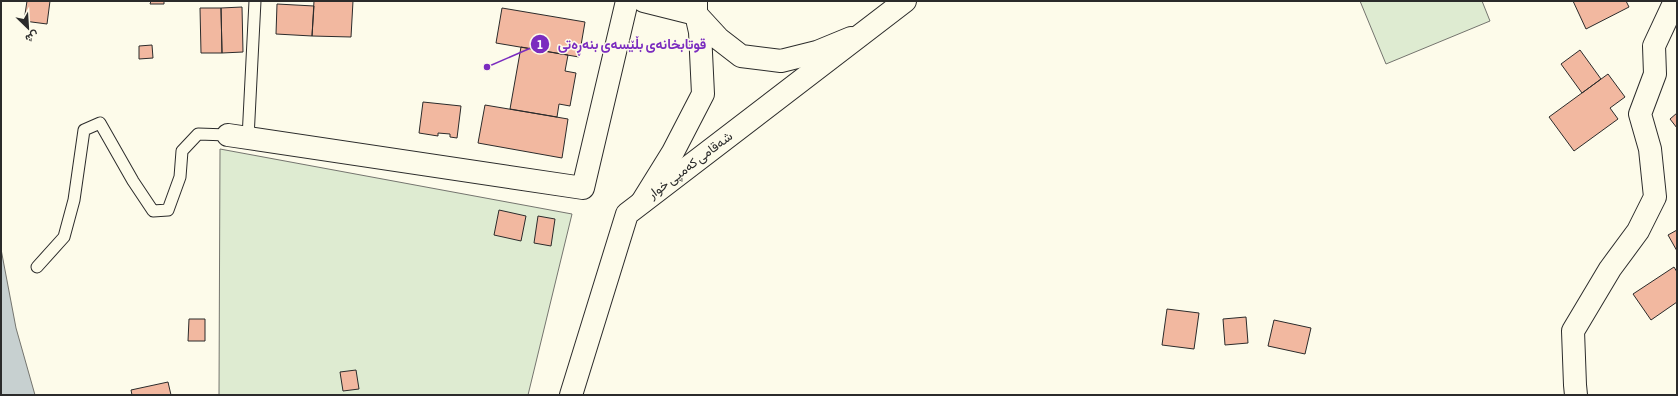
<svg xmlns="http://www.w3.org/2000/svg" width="1678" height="396" font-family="'Asap Condensed',Vazirmatn,sans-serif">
	<rect width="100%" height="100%" fill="#fdfbea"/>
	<path fill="#deebd1" stroke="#74746e" d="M1360,1H1482L1490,21L1386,64Z
		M220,149L572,214L528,395H219Z"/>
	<path fill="#c7d0d0" stroke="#74746e" d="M1,249L16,328L35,395H1Z"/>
	<path fill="#f2b8a0" stroke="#2b2b2b" d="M27,1H50L47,24L24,21Z
		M151,1H164V4H150Z
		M314,1H353L351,37L312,36Z
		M1573,1H1626L1629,7L1586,29Z
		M277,4L314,6L312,36L276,34Z
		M242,7L243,52L222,53L221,8Z
		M200,8H221L222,53H201Z
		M502,8L585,22L579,57L496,43Z
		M152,45L153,58L139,59V46Z
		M521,47L568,55L565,71L576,73L570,106L559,104L557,117L510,109Z
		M1580,50L1601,79L1582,93L1561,64Z
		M1608,74L1625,97L1610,108L1618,119L1574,151L1549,117Z
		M423,102L461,106L457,138L450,137V134L438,133V136L419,133Z
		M485,105L568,119L562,158L478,143Z
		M1677,113V128L1670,119Z
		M499,210L526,216L521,241L494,235Z
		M538,216L555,219L551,246L534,243Z
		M1677,230V251L1668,235Z
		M1674,267L1677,272V302L1651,320L1633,294Z
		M1167,309L1199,313L1194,349L1162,345Z
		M1246,317L1248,343L1225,345L1223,319Z
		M189,319H205V341H188Z
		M1274,320L1311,328L1305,354L1268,346Z
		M356,370L359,389L343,391L340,372Z
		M168,382L171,395H132L131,390Z"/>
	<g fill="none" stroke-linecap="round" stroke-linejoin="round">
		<g stroke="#2b2b2b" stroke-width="13">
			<path id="lane" d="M248,138L255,1
				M37,267L64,237L74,200L84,130L100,123L133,181L153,211L168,210L180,177L182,151L198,134L228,135"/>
		</g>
		<g stroke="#2b2b2b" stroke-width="24">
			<path id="street" d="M644,1L696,14V1
				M696,14L719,39L741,56L781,61L817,52L851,38
				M228,135L583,188L627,1
				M642,202L673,152L703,94L700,32L696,14
				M1576,395L1575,385L1573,331L1610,269L1638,231L1655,197L1650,149L1640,114L1655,74L1654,46L1675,1"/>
		</g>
		<g stroke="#2b2b2b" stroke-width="24">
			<path id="secondary" d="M571,395L627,214L905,1"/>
		</g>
		<use href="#lane" stroke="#fdfbea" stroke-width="11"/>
		<use href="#street" stroke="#fdfbea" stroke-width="22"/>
		<use href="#secondary" stroke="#fdfbea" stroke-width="22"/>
	</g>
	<g text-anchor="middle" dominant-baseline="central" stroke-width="3" stroke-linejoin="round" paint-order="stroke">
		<g font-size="13" fill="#2b2b2b" stroke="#fdfbea">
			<text transform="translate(690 165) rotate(-37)">شەقامی کەمپی خوار</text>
		</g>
	</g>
	<path fill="none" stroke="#7b2cbf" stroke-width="1.5" d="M487 67L540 44"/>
	<g fill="#7b2cbf" stroke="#fdfbea" stroke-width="1.5">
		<circle cx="487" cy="67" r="4"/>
		<circle cx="540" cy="44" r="10"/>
	</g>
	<g font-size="12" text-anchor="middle" font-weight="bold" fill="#fff">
		<text x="540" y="49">1</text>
	</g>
	<g font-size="14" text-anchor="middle" font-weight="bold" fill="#7b2cbf" stroke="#fdfbea" stroke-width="3" stroke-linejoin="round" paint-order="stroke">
		<text x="632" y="49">قوتابخانەی بڵێسەی بنەڕەتی</text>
	</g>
	<rect width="1678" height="396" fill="none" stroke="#2b2b2b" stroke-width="4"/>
	<g transform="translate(28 28) rotate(155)" stroke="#fdfbea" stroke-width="3" paint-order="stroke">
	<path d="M0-3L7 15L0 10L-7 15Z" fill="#2b2b2b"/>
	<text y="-6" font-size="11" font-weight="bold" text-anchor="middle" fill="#2b2b2b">ش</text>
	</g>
</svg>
